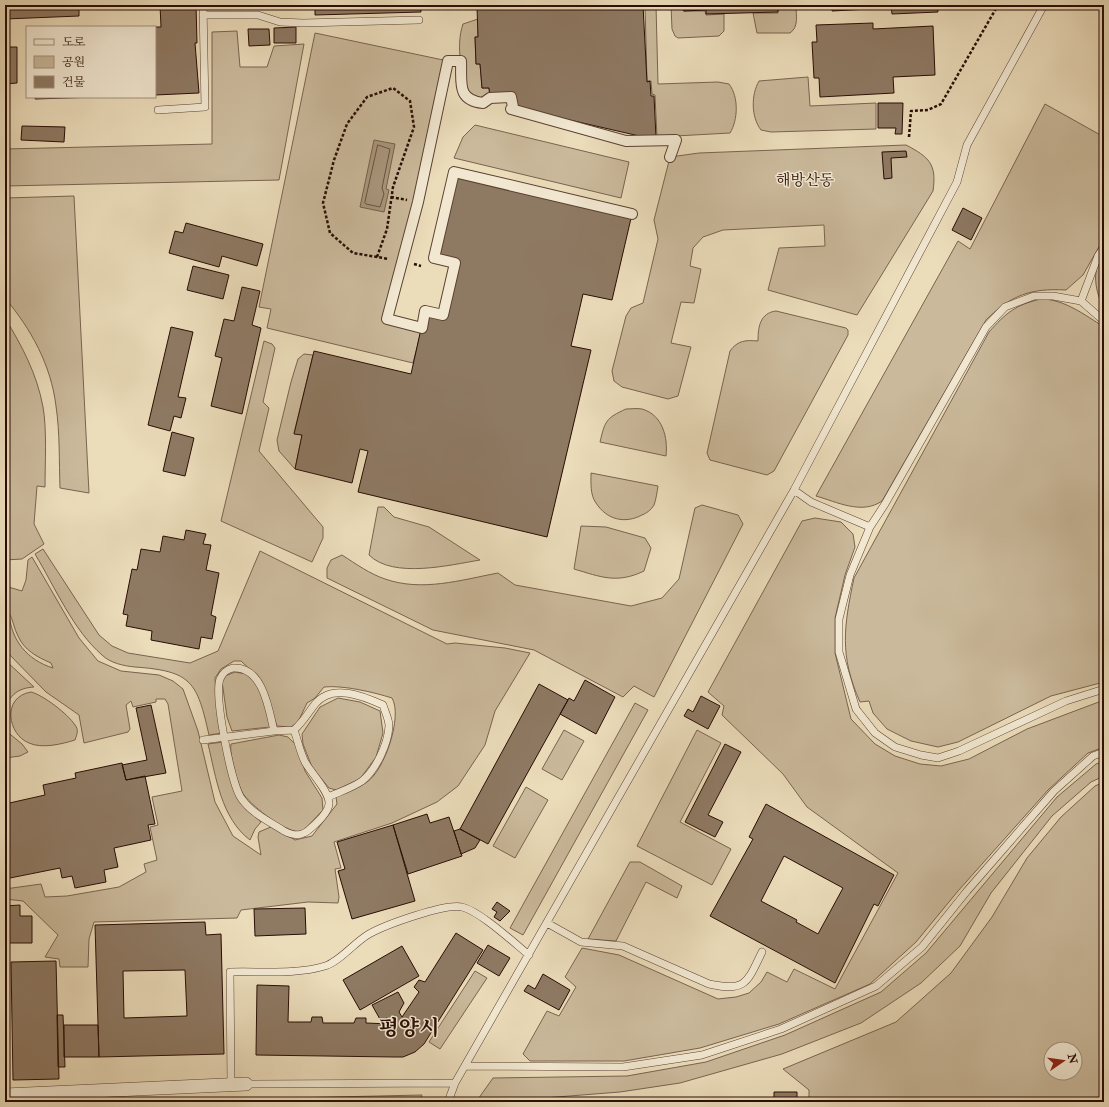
<svg xmlns="http://www.w3.org/2000/svg" width="1109" height="1107" font-family="'IM FELL Double Pica','Noto Serif KR',serif">
	<rect width="100%" height="100%" fill="#ebdcba"/>
	<filter id="stains"><feTurbulence type="fractalNoise" baseFrequency=".005" numOctaves="4"/><feColorMatrix values="0 0 0 0 .2 0 0 0 0 .09 0 0 0 0 .02 0 0 0 .5 -.17"/></filter>
	<radialGradient id="worn" r=".72"><stop offset=".6" stop-color="#630" stop-opacity="0"/><stop offset="1" stop-color="#630" stop-opacity=".3"/></radialGradient>
	<path fill="#cab99b" stroke="#7a6350" fill-rule="evenodd" d="M645,5H656L658,84L718,82L729,84C739,97 738,120 730,133L657,137L655,95L652,94L651,81H647Z
		M671,5H683V11H705L706,15L724,14V31L719,36L678,38L675,36L672,29Z
		M778,6H796C796,15 799,27 790,33H757L753,13H778Z
		M478,19V37H475L476,64H480L482,88H489L490,98H466C463,75 455,47 463,24Z
		M237,31L240,67H267L274,46L304,44L279,180L5,186V149L212,144V32Z
		M315,33L448,61L387,318L422,328L413,363L267,328L271,309L259,307Z
		M808,77L810,106L876,103V129L771,132L761,130C751,117 751,95 759,81Z
		M1045,104L1104,137V238L1083,275L1066,290C1031,288 1011,295 986,320L882,501C862,515 837,502 816,496L958,241L970,249Z
		M475,125L629,162L621,198L454,158L463,137Z
		M906,145C929,157 937,164 933,191L857,315L768,290L779,248L825,246L824,225L723,230L703,237L693,248L690,266L701,269L694,303L681,302L671,343L691,347L678,396L668,399L622,387L614,381L612,371L626,316L631,308L643,303L658,239L654,220L670,157L699,153Z
		M74,196L89,493L60,488C59,461 60,433 56,406C51,365 31,329 5,298V198Z
		M1104,254V310C1096,292 1090,271 1104,254Z
		M1041,299C1064,299 1085,315 1104,327V682L1051,696L958,742L938,747L911,741L887,729L873,713L869,701L860,702C839,655 844,626 854,578L989,332C1006,313 1015,305 1041,299Z
		M776,311L846,328L848,330V335L774,471L767,475L710,460L707,453L730,351C738,340 746,340 758,341C758,327 760,313 776,311Z
		M5,318C22,346 37,374 43,407C47,429 45,464 45,487L37,486L34,524L44,544L22,559L5,560Z
		M264,341L272,344L275,348L263,402L269,408L259,451L323,527V538L312,562L221,521Z
		M304,354L313,355L294,433L302,435L295,469L279,451L277,440L291,382L298,359Z
		M626,409C631,409 637,408 642,409C663,415 668,438 666,456L600,442C605,421 606,418 626,409Z
		M591,473L658,486C657,492 656,500 654,505C651,510 647,513 642,515C625,524 607,520 596,503C590,495 591,483 591,473Z
		M702,505L738,515L743,524L654,697L634,686L623,697L534,650L433,630L327,578V568L331,560L342,555C356,564 370,574 385,579C422,592 461,580 498,573L515,585L631,606L662,598L679,579L695,508Z
		M378,507H384L394,517L429,527L480,560C450,565 393,579 369,555Z
		M815,518L841,522L853,534L855,547L845,575L835,618V653L851,719L875,744L895,756L920,764L941,766L969,759L1027,729L1104,700V747L1088,753L1048,790L958,891L916,942L870,984L779,1024L700,1048L624,1061H530L523,1054L547,1011L559,1016L576,987L565,977L582,948L619,955L718,999L736,997L749,993L761,982L767,972L787,982L794,969L835,989L898,873L807,807L783,774L722,715L724,706L708,692L802,521Z
		M581,526L606,527L645,538L651,548L644,571C617,584 601,577 574,569Z
		M43,549L99,635L112,646L128,653L190,663L218,651L260,551L447,644L455,643L505,648L530,653L495,711L485,745L458,786L437,802L392,823L334,842L341,868L335,869L339,897L338,903L308,902L241,910L237,918L94,922L89,939L88,967H60L59,959L45,957L58,935L23,901L5,899V889L41,884L45,897L67,896L119,887L146,872L144,864L157,860L150,827L158,825L152,797L182,791L168,704L165,699H156V702L133,707L131,701L126,705L130,729L128,732L84,743L79,715L46,692L5,650V586L22,591L26,580L28,560L32,557L79,638L98,661L121,671L159,675L173,681L183,689L198,731L215,802L233,836L261,855L258,837L259,832L273,826L295,840L312,836L337,804L336,797C346,792 358,788 367,782C384,771 403,717 392,698C373,692 343,685 324,687L315,698L307,703L298,722L291,727L277,726L259,678L241,661H234L221,669L215,678L216,700L222,733L209,735C197,682 192,671 135,667C124,666 110,663 102,655C73,630 55,587 35,554ZM9,613C13,619 14,629 18,636C24,650 37,657 51,663L53,668C27,660 11,640 9,613Z
		M5,660L34,687C18,688 9,695 5,711Z
		M235,672C238,673 244,673 247,674C262,681 267,713 270,727L232,731L227,717L222,681L225,676Z
		M31,692C43,695 68,714 75,725C79,730 77,734 75,740C62,744 42,749 29,743C8,735 1,697 31,692Z
		M338,698L360,702L380,711L383,733L376,757L360,779L336,790L329,788L312,767L303,744L302,734L320,707Z
		M635,703L648,710L523,935L510,928Z
		M5,730L22,744L28,752L20,756L5,758Z
		M564,730L584,741L562,780L542,769Z
		M697,730L721,743L680,822L731,849L712,885L637,846Z
		M279,735L288,737L297,746L305,771L322,798L323,810L302,832C286,833 254,808 244,795C238,787 229,753 231,744Z
		M223,742L234,790L241,804L261,822L255,829L250,840C221,818 216,777 208,744Z
		M1104,761V776L1091,782L1052,816L991,893L960,946L921,983L861,1023L782,1054L680,1083L620,1092L544,1098L543,1102H476L493,1078L627,1076L706,1062L785,1035L881,992L926,953L1057,797L1096,764Z
		M1104,782V1102H809V1090L783,1069L896,1022L951,973L992,917L1027,858L1061,817L1095,786ZM1051,1049H1075V1073H1051Z
		M526,787L548,800L515,858L493,846Z
		M630,862H640L682,886L677,898L646,882L616,941L588,939Z
		M475,971L487,978L440,1049L429,1042Z
		M422,1095L420,1102H289V1098Z"/>
	<path fill="#a9967c" stroke="#765f4c" d="M374,140L395,144L386,189L389,190L384,212L360,207Z"/>
	<g fill="none" stroke-linecap="round" stroke-linejoin="round">
		<path stroke="#695240" stroke-width="1" d="M378,145L390,149L382,188L384,194L380,207L366,204L365,203Z"/>
	</g>
	<path fill="#8e7963" stroke="#290d04" fill-rule="evenodd" d="M5,5H79V16L5,19Z
		M160,5H196L197,43H195L199,93L155,95V27H161Z
		M315,5H421V12L315,15Z
		M489,5H643L647,82L650,81L651,96H654L656,138H648L513,107L511,97L490,98L489,88H482L480,64H476L475,37H478L477,7H489Z
		M683,5H795V6H778V12L706,14V10L684,11Z
		M832,5H869V9L832,11Z
		M891,5H937L938,12L892,14Z
		M873,23V29L933,26L935,75L893,77L894,93L820,97L819,78H814L812,42H817L816,25Z
		M296,27V43H274V28Z
		M248,29H269L270,45L249,46Z
		M5,47H17V83L5,84Z
		M35,97H98L35,99Z
		M878,103H903L902,134H895L896,128H878Z
		M22,126L65,127L64,142L21,140Z
		M906,151L907,157L891,158L892,178L884,179L882,152Z
		M454,172L632,214L612,300L583,294L571,346L591,350L547,537L358,492L368,451L360,449L352,483L295,469L302,435L294,434L314,351L411,374L425,311L443,315L455,263L434,258Z
		M963,208L982,218L971,240L952,230Z
		M186,223L263,244L257,266L222,256L219,267L169,253L175,231L183,233Z
		M193,266L229,275L223,299L187,290Z
		M242,287L260,291L252,325L261,328L242,414L211,406L222,358L215,356L224,319L234,321Z
		M171,327L193,332L178,397L186,398L181,418L174,416L170,431L148,425Z
		M172,432L194,438L185,476L163,471Z
		M186,530L206,534L203,544L211,545L206,570L219,573L211,615L216,617L212,639L201,637L199,649L151,640L152,631L126,626L128,615L123,614L132,569L137,570L141,549L160,552L163,536L184,540Z
		M585,680L615,697L596,734L560,714L569,698L574,701Z
		M539,684L568,700L488,844L460,829Z
		M701,696L720,706L708,729L684,716L688,709L693,712Z
		M151,705L166,773L126,780L122,765L147,760L136,708Z
		M725,744L741,752L708,815L723,822L715,837L685,822Z
		M122,763L126,780L145,776L155,824L148,825L151,840L114,848L118,867L104,870L106,882L75,888L72,876L62,878L60,868L5,879V804L45,795L43,785L76,778L75,773Z
		M766,804L894,875L878,906L874,904L835,983L710,916L753,839L749,837ZM784,856L843,888L818,934L796,922L797,920L761,901Z
		M427,814L430,823L449,817L462,856L408,874L393,825Z
		M393,825L415,901L352,919L338,871L345,869L337,842Z
		M460,829L480,840L475,848L461,854L454,831Z
		M497,902L510,911L500,921L494,917L497,912L492,909Z
		M20,905V916H32V943H5V906Z
		M305,908L306,934L255,936L254,909Z
		M205,922L206,935L221,934L224,1054L99,1057L95,925ZM185,970L187,1016L124,1018L123,971Z
		M456,933L483,950L424,1044L415,1052L403,1057H394L256,1055L257,985L289,986L288,1022H311L312,1017H322L323,1023H354L356,1018H366V1023L390,1024L387,1018L381,1021L372,1005L398,992L404,1003L399,1012L402,1017L419,992L414,987L419,980L425,982Z
		M488,945L510,958L499,976L477,963Z
		M402,946L419,976L360,1010L343,980Z
		M56,961L59,1079L13,1080L11,962Z
		M543,974L570,990L559,1010L524,991L528,985L535,989Z
		M57,1015H63L65,1067H58Z
		M64,1025H98L99,1057H64Z
		M774,1092H797V1102H774Z"/>
	<g fill="none" stroke-linecap="round" stroke-linejoin="round">
		<g stroke="#5a4132" stroke-width="8">
			<path id="service" d="M1098,5L1104,9
				M203,15H258L280,22L303,23L419,20
				M158,110L205,107L203,5
				M1081,301L1098,256L1104,247
				M1104,321L1081,301L1053,296H1034L1005,307L986,327L885,504L870,527L850,575L839,619V652L856,709L875,733L895,747L921,755L938,758L959,751L1066,701L1104,689
				M794,490L811,502L870,527
				M274,731C269,710 263,666 233,668C227,669 222,674 220,679C214,696 231,783 241,798C251,813 270,822 284,831C295,837 303,836 311,828C318,822 328,813 329,804C330,792 311,773 305,762C300,752 298,741 294,730
				M203,740L274,731L294,730C303,722 308,713 315,704C332,683 363,696 383,705C385,712 389,719 389,726C388,744 376,770 362,781C352,788 339,792 328,797
				M547,923L581,942L623,946L709,984C746,992 747,983 762,952
				M465,1066L623,1067L702,1055L781,1029L876,986L922,947L967,891L1054,791L1093,756L1104,752
				M231,1084L230,972C261,971 295,975 325,966C339,962 355,942 369,934C385,925 445,903 462,907C481,912 513,942 529,955
				M246,1084L455,1083
				M448,1102L455,1083L794,490L957,182L967,145L1044,5"/>
		</g>
		<g stroke="#5a4132" stroke-width="12">
			<path id="pedestrian" d="M632,214L454,172L434,258L455,263L443,315L425,311L422,328L387,319L418,202L448,61H461C462,82 456,100 483,103L490,98L511,97L513,107L511,109L626,141L676,140L670,157"/>
		</g>
		<g stroke="#5a4132" stroke-width="14">
			<path id="minor" d="M5,1095L246,1084"/>
		</g>
		<path stroke="#290d04" stroke-width="2.5" stroke-dasharray="3 2" stroke-linecap="butt" d="M909,137L911,111L928,110L941,104L998,5
			M391,197L407,200
			M377,257L387,229L393,187L414,127L410,101L393,88L367,97L347,124L334,160L323,203L330,233L353,253L389,259
			M414,264L421,266"/>
		<use href="#service" stroke="#f2e8d2" stroke-width="7"/>
		<use href="#pedestrian" stroke="#f2e8d2" stroke-width="10"/>
		<use href="#minor" stroke="#f2e8d2" stroke-width="13"/>
	</g>
	<g text-anchor="middle" dominant-baseline="central" stroke-width="3" stroke-linejoin="round" paint-order="stroke">
		<g font-size="15" fill="#290d04" stroke="#f2e8d2">
			<text x="805" y="180">해방산동</text>
		</g>
		<g font-size="21" font-weight="bold" fill="#290d04" stroke="#f2e8d2">
			<text x="409" y="1028">평양시</text>
		</g>
	</g>
	<rect width="1109" height="1107" fill="none" stroke="#ebdcba" stroke-width="20"/>
	<rect x="6" y="6" width="1097" height="1095" fill="none" stroke="#290d04" stroke-width="2"/>
	<rect x="10" y="10" width="1089" height="1087" fill="none" stroke="#290d04"/>
	<rect x="26" y="26" width="130" height="72" fill="#f2e8d2" stroke="#a29080"/>
	<rect x="34" y="39" width="20" height="6" fill="#f2e8d2" stroke="#a29080"/>
	<text x="62" y="46" font-size="12" fill="#290d04">도로</text>
	<rect x="34" y="56" width="20" height="12" fill="#cab99b" stroke="#a29080"/>
	<text x="62" y="66" font-size="12" fill="#290d04">공원</text>
	<rect x="34" y="76" width="20" height="12" fill="#8e7963" stroke="#a29080"/>
	<text x="62" y="86" font-size="12" fill="#290d04">건물</text>
	<g transform="translate(1063 1061) rotate(77)"><circle r="19" fill="#f2e8d2" stroke="#a29080"/>
	<path d="M0-3L7 15L0 10L-7 15Z" fill="#8f2418"/>
	<text y="-6" font-size="11" font-weight="bold" text-anchor="middle" fill="#290d04">N</text>
	</g>
	<rect width="100%" height="100%" filter="url(#stains)"/>
	<rect width="100%" height="100%" fill="url(#worn)"/>
</svg>
